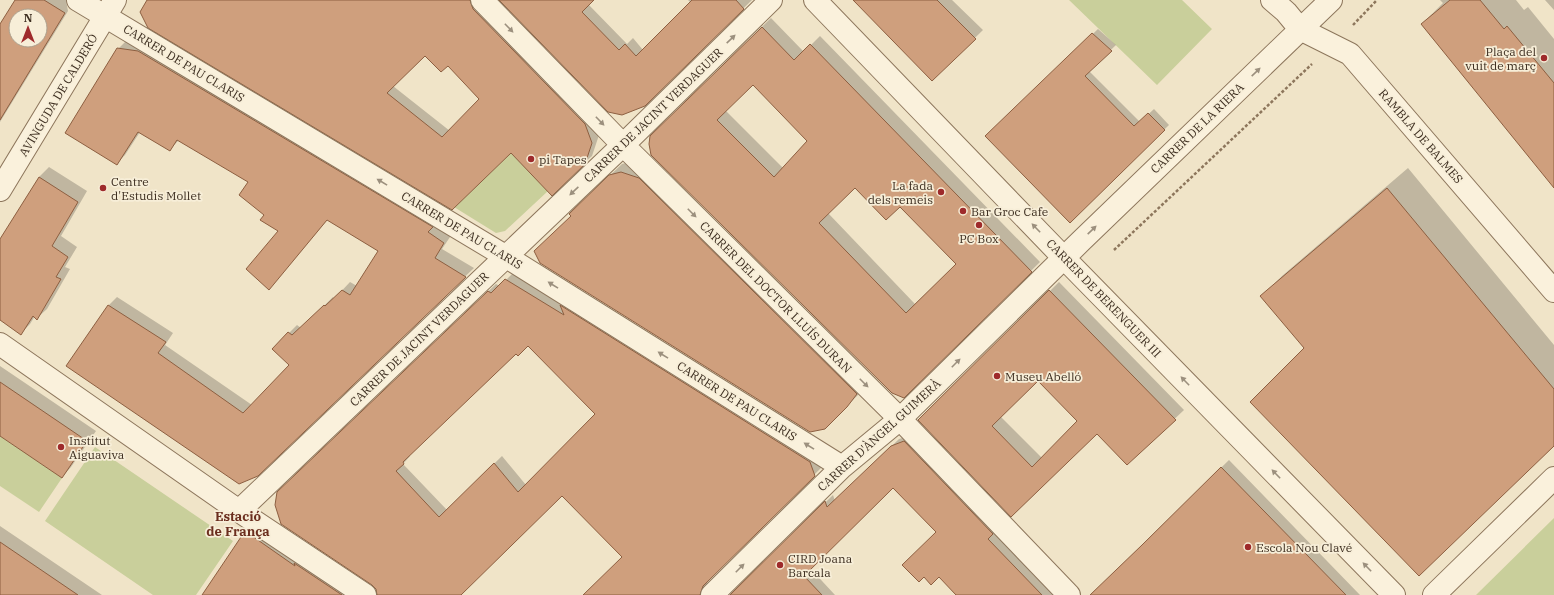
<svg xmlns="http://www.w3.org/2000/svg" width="1554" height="595" font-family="'IBM Plex Serif',serif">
	<rect width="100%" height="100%" fill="#f0e4c8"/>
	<path fill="#c9cf9b" d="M1069,0H1182L1212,29L1157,85Z
		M511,153L548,191L505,231L496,233L454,207Z
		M0,436L62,478L39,512L0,486Z
		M95,447L233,541L196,595H153L45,521Z
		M1554,518V595H1476Z"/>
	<path fill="#0003" fill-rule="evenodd" d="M16,0H66L68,11L0,122V26ZM16,16H40V40H16Z
		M148,0H479L599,135L592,156L584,163L511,152L452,208ZM425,55L448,65L480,99L450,131L393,86Z
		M501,0H593L588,4L627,44L633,38L643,50L691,3L688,0H752L645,105Z
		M855,0H952L983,30L932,80Z
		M1440,0H1516L1524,10L1528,7L1554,39V186L1422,24L1443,3Z
		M1545,0H1554V10Z
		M771,18L804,52L820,36L1040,262L904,396L651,136ZM753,83L809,141L783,168L725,110ZM855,186L900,206L957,264L915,304L828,213Z
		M1098,29L1116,45L1089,71L1140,122L1154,109L1169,125L1070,222L987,136Z
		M127,40L452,234L442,249L474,268L257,475L67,365L109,305L117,297L173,333L165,345L252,405L290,365L273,349L297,325L301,328L333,297L334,299L350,282L357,286L379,251L328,219L269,289L280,231L266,215L250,182L179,140L170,149L140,132L125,155L117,163L118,49Z
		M633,161L859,394L824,428L572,216L582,202L622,164Z
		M49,167L87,191L61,236L77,247L65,267L70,269L47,309L37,318L35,316L30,324L21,333L0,319V241L39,177Z
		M1408,168L1554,345V445L1306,348L1262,296L1282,276Z
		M514,272L822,467L710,578L707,583V590L709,595H584L624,556L589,468L460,595H378L377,589L286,485L496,284L500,286ZM528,344L596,414L526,485L502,456L447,510L403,464L410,456L409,455L516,353Z
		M1059,282L1184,410L1127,464L1097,433L1012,516L920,420ZM1038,380L1078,421L1042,458L1001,417Z
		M0,366L96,431L71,467L62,477L0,435Z
		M912,435L1058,595H957L937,532L894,487L810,568L835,595H731L833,495L835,501L899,439Z
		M1229,460L1360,595H1091Z
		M253,525L360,595H203L245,532Z
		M0,526L102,595H0Z"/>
	<path fill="#cf9f7d" stroke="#8d5f41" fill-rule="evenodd" d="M15,0H44L65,13L0,120V24ZM16,16H40V40H16Z
		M147,0H470L473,9L585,124L592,143L585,164L552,196L511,153L452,210L148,28L140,12ZM425,56L441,72L448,66L479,99L442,137L387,93Z
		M499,0H594L582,12L619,50L625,44L636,56L692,0H736L744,9L645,106L622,115L608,112Z
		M853,0H937L976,39L932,81Z
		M1450,0H1480L1504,29L1507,26L1554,83V188L1421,24Z
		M762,27L794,60L810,44L1032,272L904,398L892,393L651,155L649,144L650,136ZM753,85L807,141L774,177L717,120ZM855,188L886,220L900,207L956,264L906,313L819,223Z
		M1092,33L1112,51L1085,76L1134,126L1148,113L1165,130L1070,223L985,136Z
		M117,48L138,51L433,227L428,232L444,243L435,258L466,277L258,476L239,484L66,366L108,305L166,342L158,353L243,413L289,365L272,349L288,332L292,335L324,305L325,306L342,290L350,295L378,251L327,220L269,290L246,269L278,231L260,220L264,215L239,195L248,182L177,140L170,151L138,132L117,165L65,133Z
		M621,172L639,178L857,394L847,407L825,429L810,432L540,263L534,251L571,216L569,214L609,175Z
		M39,177L78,202L52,246L68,257L56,277L61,279L37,320L33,316L21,335L0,320V239Z
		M1387,188L1554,389V446L1419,576L1250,402L1304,348L1260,296Z
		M505,279L564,315L560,305L810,462L815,476L703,586L700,595H583L622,557L562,496L461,595H377L376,589L372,585L281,524L275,505L277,492L488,291L491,293ZM528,346L595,414L518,492L494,463L439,517L396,471L404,464L403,462L516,354L518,356Z
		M1049,290L1176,420L1127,465L1097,434L1011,517L918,420ZM1038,381L1077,421L1032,467L992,426Z
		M0,382L87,441L62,478L0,436Z
		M904,441L993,534L988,539L1042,595H956L939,577L931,585L924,577L919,582L902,565L936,532L893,488L804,576L822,595H730L825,501L827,507L891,446Z
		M1221,467L1346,595H1090L1142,545Z
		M245,531L295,566L294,563L342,595H202Z
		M0,542L78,595H0Z"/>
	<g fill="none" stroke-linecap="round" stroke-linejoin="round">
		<g stroke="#8d765c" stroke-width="24">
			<path id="minor" d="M78,0L505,256L842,467
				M482,0L623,145L900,419L1069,595
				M815,0L1064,258L1394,595
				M1272,0L1286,12L1300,29L1350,54L1554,291
				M0,190L115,0
				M0,344L239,511L365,595
				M239,511L623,145L771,0
				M712,595L842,467L900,419L1081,241L1331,0
				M1434,595L1554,478"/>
		</g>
		<path stroke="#8d765c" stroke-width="2.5" stroke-dasharray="3 2" stroke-linecap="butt" d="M1353,25L1377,0
			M1114,250L1312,64"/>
		<use href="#minor" stroke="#faf1dc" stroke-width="22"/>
	</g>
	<defs><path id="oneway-solid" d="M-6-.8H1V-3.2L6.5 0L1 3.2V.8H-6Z"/></defs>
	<g fill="#9c907e">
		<use href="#oneway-solid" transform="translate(509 28) rotate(46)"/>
		<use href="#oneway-solid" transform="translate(731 39) rotate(-44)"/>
		<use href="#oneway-solid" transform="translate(1256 72) rotate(-44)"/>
		<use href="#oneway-solid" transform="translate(600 121) rotate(46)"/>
		<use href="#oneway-solid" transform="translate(382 182) rotate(-149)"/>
		<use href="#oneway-solid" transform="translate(574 191) rotate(137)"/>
		<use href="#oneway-solid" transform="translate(692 213) rotate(45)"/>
		<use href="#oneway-solid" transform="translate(1036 228) rotate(-134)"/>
		<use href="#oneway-solid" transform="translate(1092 230) rotate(-44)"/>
		<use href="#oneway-solid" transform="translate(553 285) rotate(-148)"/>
		<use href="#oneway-solid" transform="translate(663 355) rotate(-148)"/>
		<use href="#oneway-solid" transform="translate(956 363) rotate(-45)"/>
		<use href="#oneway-solid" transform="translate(1185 381) rotate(-134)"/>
		<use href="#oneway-solid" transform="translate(864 383) rotate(45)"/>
		<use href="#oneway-solid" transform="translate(809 446) rotate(-148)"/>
		<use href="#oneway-solid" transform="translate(1276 474) rotate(-134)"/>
		<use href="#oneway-solid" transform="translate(1367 567) rotate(-134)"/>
		<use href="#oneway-solid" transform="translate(740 568) rotate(-45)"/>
	</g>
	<g fill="#9e2a2b" stroke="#f7eed8" stroke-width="1.5">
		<circle cx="1544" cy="58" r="4"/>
		<circle cx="531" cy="159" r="4"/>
		<circle cx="103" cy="188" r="4"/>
		<circle cx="941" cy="192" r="4"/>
		<circle cx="963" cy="211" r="4"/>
		<circle cx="979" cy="225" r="4"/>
		<circle cx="997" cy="376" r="4"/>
		<circle cx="61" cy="447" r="4"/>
		<circle cx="1248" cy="547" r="4"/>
		<circle cx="780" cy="565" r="4"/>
	</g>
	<g text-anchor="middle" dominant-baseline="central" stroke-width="3.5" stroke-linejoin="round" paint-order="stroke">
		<g font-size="12" fill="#3d2e20" stroke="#f7eed8" text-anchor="start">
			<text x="1536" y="51" text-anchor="end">Plaça del<tspan x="1536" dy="14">vuit de març</tspan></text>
			<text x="539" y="159">pi Tapes</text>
			<text x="111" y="181">Centre<tspan x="111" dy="14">d'Estudis Mollet</tspan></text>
			<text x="933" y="185" text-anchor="end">La fada<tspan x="933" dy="14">dels remeis</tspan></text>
			<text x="971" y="211">Bar Groc Cafe</text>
			<text x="979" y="238" text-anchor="middle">PC Box</text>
			<text x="1005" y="376">Museu Abelló</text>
			<text x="69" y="440">Institut<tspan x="69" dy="14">Aiguaviva</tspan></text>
			<text x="1256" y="547">Escola Nou Clavé</text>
			<text x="788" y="558">CIRD Joana<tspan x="788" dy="14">Barcala</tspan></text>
		</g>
		<g font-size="12" fill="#3d2e20" stroke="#f7eed8">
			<text transform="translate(184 63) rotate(31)">CARRER DE PAU CLARIS</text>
			<text transform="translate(58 95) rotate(-59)">AVINGUDA DE CALDERÓ</text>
			<text transform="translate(653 115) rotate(-44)">CARRER DE JACINT VERDAGUER</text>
			<text transform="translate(1197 128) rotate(-44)">CARRER DE LA RIERA</text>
			<text transform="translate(1421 136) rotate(49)">RAMBLA DE BALMES</text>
			<text transform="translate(462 230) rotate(31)">CARRER DE PAU CLARIS</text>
			<text transform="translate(776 297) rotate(45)">CARRER DEL DOCTOR LLUÍS DURAN</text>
			<text transform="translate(1104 298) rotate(46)">CARRER DE BERENGUER III</text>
			<text transform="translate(419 339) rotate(-44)">CARRER DE JACINT VERDAGUER</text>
			<text transform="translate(737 401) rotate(32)">CARRER DE PAU CLARIS</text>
			<text transform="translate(879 435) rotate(-42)">CARRER D'ÀNGEL GUIMERÀ</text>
		</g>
		<g font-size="13" font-weight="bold" fill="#6b2e1e" stroke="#f7eed8">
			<text x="238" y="516">Estació<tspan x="238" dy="15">de França</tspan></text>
		</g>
	</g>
	<g transform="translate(28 28)"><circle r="19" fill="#f7eed8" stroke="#ada18e"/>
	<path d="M0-3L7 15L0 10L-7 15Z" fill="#9e2a2b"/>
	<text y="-6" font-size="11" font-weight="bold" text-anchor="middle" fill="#3d2e20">N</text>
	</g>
</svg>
